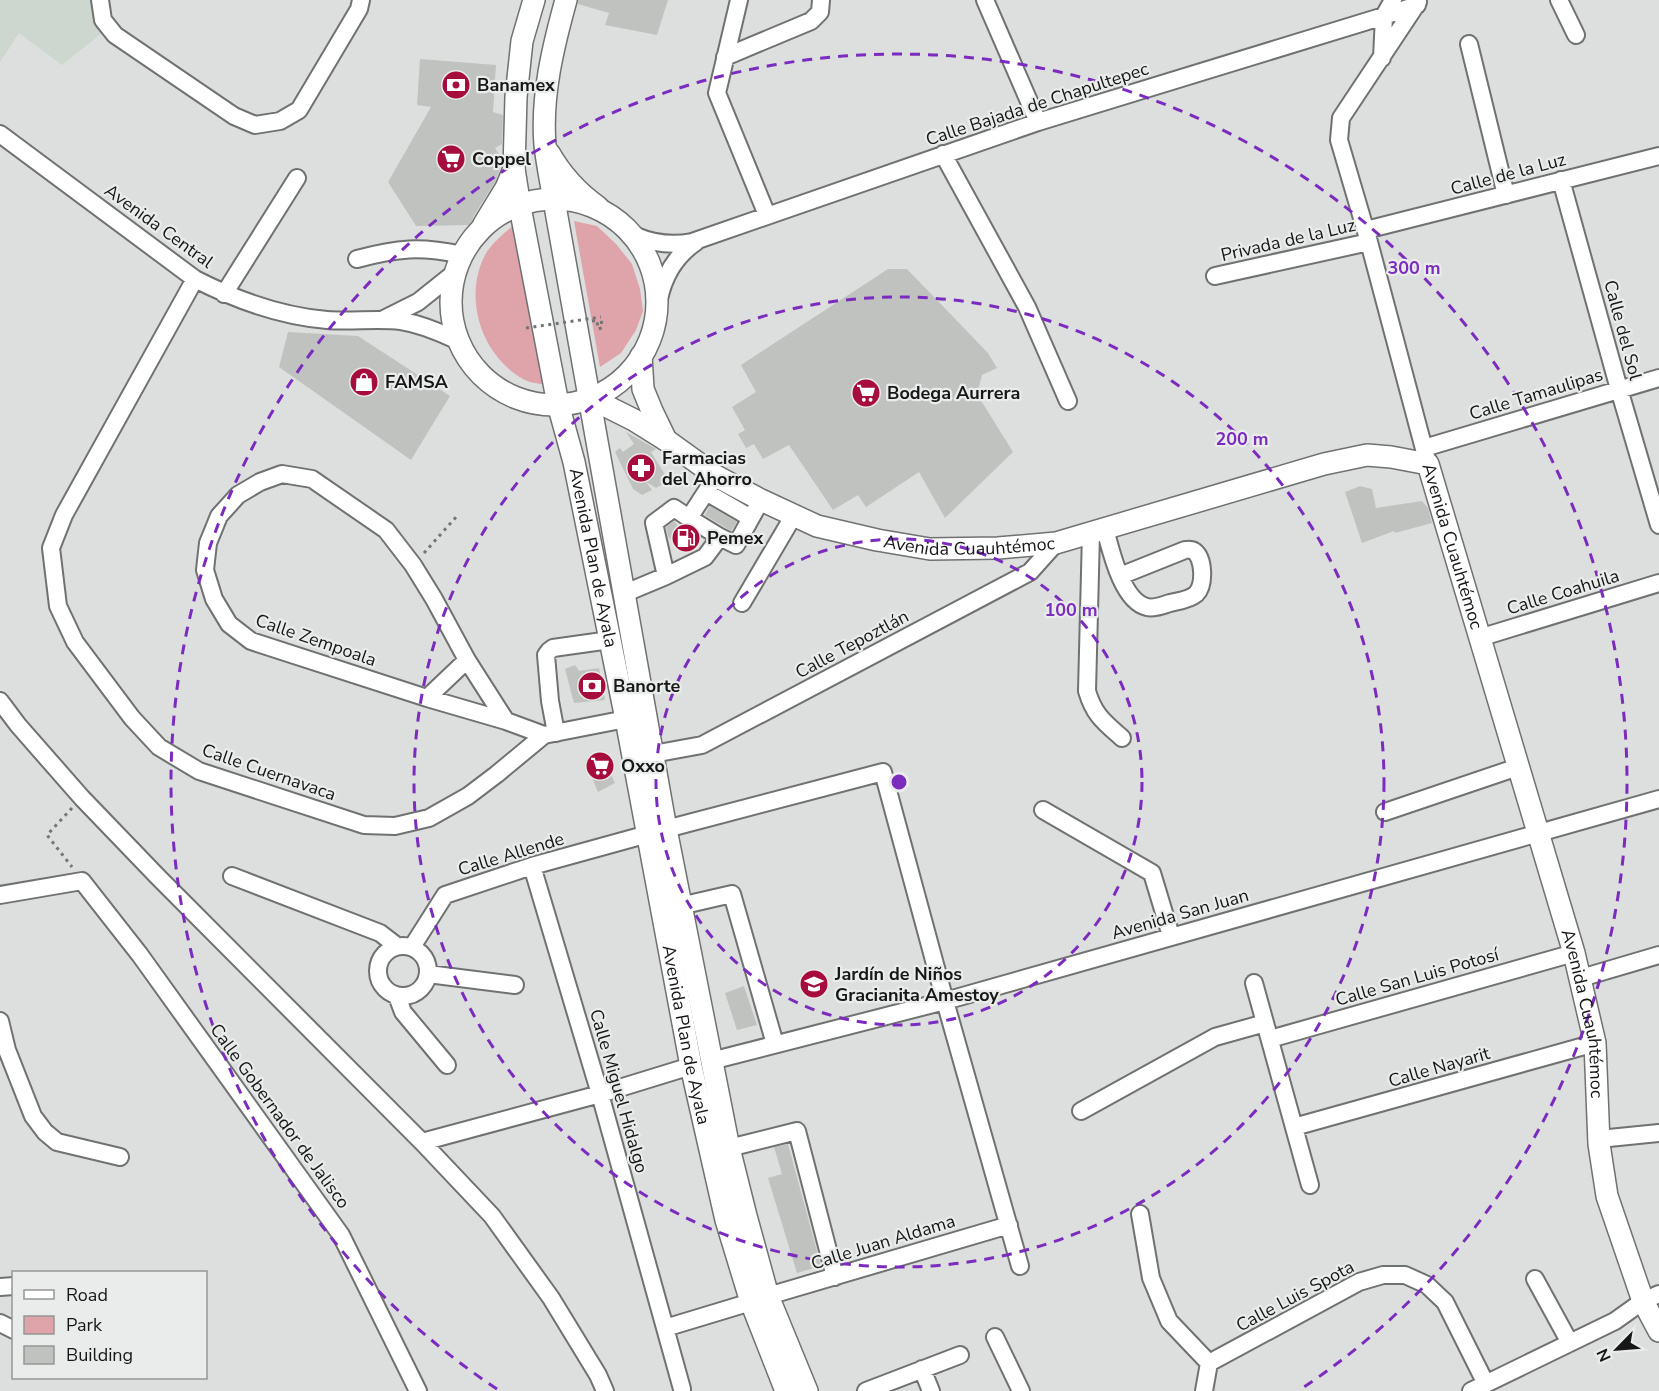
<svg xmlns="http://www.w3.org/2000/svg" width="1659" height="1391" font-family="'Nunito Sans',sans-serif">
	<rect width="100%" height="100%" fill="#dcdfdd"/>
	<path fill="#ced7cf" d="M0,0H96L103,32L62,65L19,33L0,62Z"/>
	<path fill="#dea4a9" d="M574,221L597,226L616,244L632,264L640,289L643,311L636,330L621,353L600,367Z
		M514,225L545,385C538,383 529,383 523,379C481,355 463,298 485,255C492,243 503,234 514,225Z"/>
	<path fill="#c0c2c0" d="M578,0H668L657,35L605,25L609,13L578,4Z
		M420,59L496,65L493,112L503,115L502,144L495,148L502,159L501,166L495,182L473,217L472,225L416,226L388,182L431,107L417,105Z
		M888,269H907L988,353L997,368L982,375L977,394L1013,452L945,518L919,472L866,507L858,495L833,510L789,445L763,459L754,444L746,448L738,434L745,430L732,407L756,392L741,365Z
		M288,332L358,336L450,396L411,460L279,367Z
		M626,432L656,449L651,452L669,481L656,488L646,482L652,490L642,495L633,489L615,452L620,448L623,452L634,444Z
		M1360,486L1372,489L1376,508L1422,501L1428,508L1432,523L1395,533L1394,531L1362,543L1345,492Z
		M710,506L737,522L731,531L705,515Z
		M674,521L692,544L680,552L668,536L666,527Z
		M575,665L579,671L599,668L605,700L574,703L565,669Z
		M601,754L615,783L598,792L585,761Z
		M744,986L757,1025L737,1030L725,993Z
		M788,1144L821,1266L797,1273L768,1178L782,1174L774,1147Z"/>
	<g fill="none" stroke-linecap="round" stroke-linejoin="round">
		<g stroke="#6f7270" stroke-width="20">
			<path id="minor" d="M100,0L103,20L115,35L234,116L255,125L280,121L299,110L359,9L361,0
				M739,0L717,93L767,215
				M985,0L1038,122
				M1559,0L1576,35
				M1418,2L1341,118L1339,140L1369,242L1428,464
				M1469,44L1506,195
				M725,57L811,21L820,12L821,0
				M1382,58L1384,16L1393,0
				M0,134L195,279C236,300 280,316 327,320C352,322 377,318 401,321C420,324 437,331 454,339
				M943,154L1027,307L1068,401
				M1561,180L1619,389L1659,525
				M1366,230L1659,156
				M636,236C655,244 672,246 692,242L1038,122L1384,16L1417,5
				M357,259C398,248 420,246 462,255
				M1215,276L1369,242
				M195,279L64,515L51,548L58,606L75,642L132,718L159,747L199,771L364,825L395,826L429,818L468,796L497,774L544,735L626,719
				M224,294L297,178
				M659,299C664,276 675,256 696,242
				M384,319L418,302L453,274
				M1424,448L1659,378
				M716,476L706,492L751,518
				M706,492L689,518L720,537
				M1105,529C1111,551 1122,601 1147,607C1154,609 1163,605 1170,603C1178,601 1189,600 1196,594C1205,585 1204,558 1194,551C1191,549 1188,550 1185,550L1120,576
				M1091,533L1087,691C1094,715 1104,722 1122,738
				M666,576L705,557L720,537L736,545L761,500
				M623,594L666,576L654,523L674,508L689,518
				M742,603L794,515
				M1479,638L1659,583
				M427,698L467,660
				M0,701L18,725L82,798L159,878L422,1142L492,1216L551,1298L598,1375L605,1391
				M506,721L427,698L251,641L229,624L214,599L205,570L208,543L219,516L238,495L260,482L282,474L312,479L386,530L413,565L434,599L467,660L506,721L544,735
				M556,733L550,701L546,655L549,651L553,648L610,640
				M653,754L702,745L1030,572L1056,543
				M1043,810L1152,873L1171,936
				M1385,812L1518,767
				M666,829L883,772L945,1001L1020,1266
				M532,866L600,1094L682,1389
				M232,876L380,933L397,946
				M0,895L82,881L140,955L341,1235L418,1391
				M680,906L732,894L775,1044
				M378 971a25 25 0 1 1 50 0a25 25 0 1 1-50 0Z
				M412,947L445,895L532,866L648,834
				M428,974L515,985
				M1581,978L1659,955
				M1254,983L1310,1185
				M397,996L403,1012L447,1065
				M0,1021L7,1050L33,1116L45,1132L57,1142L120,1157
				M1270,1039L1574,953
				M711,1061L945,1001L1659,799
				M1081,1111L1215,1037L1265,1023
				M1294,1127L1595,1043
				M1599,1139L1659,1133
				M422,1142L600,1094L691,1066
				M729,1148L797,1131L835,1277
				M1140,1214L1151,1278L1169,1321L1209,1363
				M1535,1279L1570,1343
				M0,1287L14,1286
				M768,1296L1009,1225
				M0,1323L14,1330
				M665,1328L751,1302
				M995,1337L1021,1391
				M1209,1363L1359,1282L1383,1275H1405L1427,1285L1445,1302L1486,1384
				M922,1369L931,1391
				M866,1391L960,1355
				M1204,1391L1209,1363
				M1471,1391L1615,1321L1643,1301L1659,1294"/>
		</g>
		<g stroke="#6f7270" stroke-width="24">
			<g id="major">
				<path id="s1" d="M534,0L522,41L516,97L514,169L520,207L558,404L574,462L626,719L691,1066L726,1220L751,1302L786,1391"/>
				<path d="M566,0C553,47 541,96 545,145C547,164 551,182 554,200L666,829L729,1148L746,1216L768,1296L807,1391"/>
				<path d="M549,153C561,174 578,193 598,207"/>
				<circle cx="554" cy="302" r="103"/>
				<path d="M484,224L506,188L514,169"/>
				<path d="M641,356L643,389L652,411L666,440"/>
				<path id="s2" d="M588,397L634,420L666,440L716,476L761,500L817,526L877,540L930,549L998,548L1056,543L1324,464L1367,455L1391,457L1428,464L1574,953L1595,1043L1599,1144L1607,1196L1643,1301L1659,1331"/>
			</g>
		</g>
		<path stroke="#737574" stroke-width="3" stroke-dasharray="3 4.5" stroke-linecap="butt" d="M592,321L597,320L598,329L602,328L601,317
			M424,553L457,516
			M72,808L47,835L72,867"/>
		<use href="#minor" stroke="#fff" stroke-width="16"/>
		<use href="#major" stroke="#fff" stroke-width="21"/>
		<path stroke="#737574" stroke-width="3" stroke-dasharray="3 4.5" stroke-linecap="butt" d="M526,328L601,317"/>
	</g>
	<g fill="none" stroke="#7b2cbf" stroke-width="3" stroke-dasharray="10 8">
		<circle cx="899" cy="782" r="243"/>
		<circle cx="899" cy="782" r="485"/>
		<path d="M497 1389A728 728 0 1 1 1301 1389"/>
	</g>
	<defs>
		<g id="bank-disc" transform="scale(1.5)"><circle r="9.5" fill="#a60c3c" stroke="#e9ecea"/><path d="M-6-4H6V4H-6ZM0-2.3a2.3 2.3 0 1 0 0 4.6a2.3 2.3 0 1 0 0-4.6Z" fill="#fff"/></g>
		<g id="supermarket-disc" transform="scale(1.5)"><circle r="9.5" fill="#a60c3c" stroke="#e9ecea"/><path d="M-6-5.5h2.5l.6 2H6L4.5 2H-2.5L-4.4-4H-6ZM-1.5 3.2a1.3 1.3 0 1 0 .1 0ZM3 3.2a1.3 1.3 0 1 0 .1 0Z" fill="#fff"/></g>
		<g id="shop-disc" transform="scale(1.5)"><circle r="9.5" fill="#a60c3c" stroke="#e9ecea"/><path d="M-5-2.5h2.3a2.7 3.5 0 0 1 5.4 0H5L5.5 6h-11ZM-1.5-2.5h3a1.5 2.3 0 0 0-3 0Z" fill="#fff"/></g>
		<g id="pharmacy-disc" transform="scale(1.5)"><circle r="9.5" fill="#a60c3c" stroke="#e9ecea"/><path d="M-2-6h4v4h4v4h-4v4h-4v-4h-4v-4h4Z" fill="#fff"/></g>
		<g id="fuel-disc" transform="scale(1.5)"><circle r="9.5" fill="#a60c3c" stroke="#e9ecea"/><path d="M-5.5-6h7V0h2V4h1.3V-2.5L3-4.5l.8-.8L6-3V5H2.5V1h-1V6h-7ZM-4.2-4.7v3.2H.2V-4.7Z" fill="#fff"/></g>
		<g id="school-disc" transform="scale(1.5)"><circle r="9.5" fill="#a60c3c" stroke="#e9ecea"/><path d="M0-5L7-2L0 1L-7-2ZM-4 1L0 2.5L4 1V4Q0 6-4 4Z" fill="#fff"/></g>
	</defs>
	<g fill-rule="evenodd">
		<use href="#bank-disc" x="456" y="85"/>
		<use href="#supermarket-disc" x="451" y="159"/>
		<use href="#shop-disc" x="364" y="382"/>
		<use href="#supermarket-disc" x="866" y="393"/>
		<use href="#pharmacy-disc" x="641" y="468"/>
		<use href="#fuel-disc" x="686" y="538"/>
		<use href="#bank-disc" x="592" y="686"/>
		<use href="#supermarket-disc" x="600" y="766"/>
		<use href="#school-disc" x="814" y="984"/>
	</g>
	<g text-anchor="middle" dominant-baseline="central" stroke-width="4.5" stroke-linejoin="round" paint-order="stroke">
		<g font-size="18" font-weight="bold" fill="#161716" stroke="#e9ecea" text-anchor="start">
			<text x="477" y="85">Banamex</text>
			<text x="472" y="159">Coppel</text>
			<text x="385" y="382">FAMSA</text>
			<text x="887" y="393">Bodega Aurrera</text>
			<text x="662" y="458">Farmacias<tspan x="662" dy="21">del Ahorro</tspan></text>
			<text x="707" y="538">Pemex</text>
			<text x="613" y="686">Banorte</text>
			<text x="621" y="766">Oxxo</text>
			<text x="835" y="974">Jardín de Niños<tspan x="835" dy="21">Gracianita Amestoy</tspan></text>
		</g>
		<g font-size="18" fill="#161716" stroke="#e9ecea">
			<text transform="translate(1037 104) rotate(-18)">Calle Bajada de Chapultepec</text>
			<text transform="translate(1508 174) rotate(-15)">Calle de la Luz</text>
			<text transform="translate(159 226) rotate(36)">Avenida Central</text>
			<text transform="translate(1288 240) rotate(-13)">Privada de la Luz</text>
			<text transform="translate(1623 330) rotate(75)">Calle del Sol</text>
			<text transform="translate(1536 394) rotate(-17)">Calle Tamaulipas</text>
			<text stroke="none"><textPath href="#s2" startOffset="418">Avenida Cuauhtémoc</textPath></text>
			<text stroke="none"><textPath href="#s2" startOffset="976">Avenida Cuauhtémoc</textPath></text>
			<text stroke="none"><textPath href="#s1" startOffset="568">Avenida Plan de Ayala</textPath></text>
			<text transform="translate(1563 592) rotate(-17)">Calle Coahuila</text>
			<text transform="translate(316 640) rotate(19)">Calle Zempoala</text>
			<text transform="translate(852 644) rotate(-28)">Calle Tepoztlán</text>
			<text transform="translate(269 772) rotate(19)">Calle Cuernavaca</text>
			<text transform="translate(511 854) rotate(-17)">Calle Allende</text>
			<text transform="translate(1180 914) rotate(-16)">Avenida San Juan</text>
			<text transform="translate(1417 977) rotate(-16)">Calle San Luis Potosí</text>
			<text stroke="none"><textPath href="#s2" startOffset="1462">Avenida Cuauhtémoc</textPath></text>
			<text stroke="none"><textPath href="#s1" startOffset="1054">Avenida Plan de Ayala</textPath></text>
			<text transform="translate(1439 1067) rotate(-16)">Calle Nayarit</text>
			<text transform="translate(619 1091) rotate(74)">Calle Miguel Hidalgo</text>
			<text transform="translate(280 1116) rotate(54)">Calle Gobernador de Jalisco</text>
			<text transform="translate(883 1242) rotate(-17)">Calle Juan Aldama</text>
			<text transform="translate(1295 1296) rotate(-28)">Calle Luis Spota</text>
		</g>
	</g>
	<circle cx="899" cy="782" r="9" fill="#7b2cbf" stroke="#e9ecea" stroke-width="3"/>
	<g font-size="18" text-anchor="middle" font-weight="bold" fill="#7b2cbf" stroke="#e9ecea" stroke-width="4.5" stroke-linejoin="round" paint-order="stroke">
		<text x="1414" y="274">300 m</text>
		<text x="1242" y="445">200 m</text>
		<text x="1071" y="616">100 m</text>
	</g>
	<rect x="12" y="1271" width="195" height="108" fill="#e9ecea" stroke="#959795" stroke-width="1.5"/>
	<rect x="24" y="1290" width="30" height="9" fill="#ffffff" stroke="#959795" stroke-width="1.5"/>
	<text x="66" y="1301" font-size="18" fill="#161716">Road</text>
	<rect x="24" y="1316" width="30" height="18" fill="#dea4a9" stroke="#959795" stroke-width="1.5"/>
	<text x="66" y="1331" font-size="18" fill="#161716">Park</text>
	<rect x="24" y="1346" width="30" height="18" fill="#c0c2c0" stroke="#959795" stroke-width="1.5"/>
	<text x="66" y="1361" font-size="18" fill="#161716">Building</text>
	<g transform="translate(1617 1349) rotate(245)" stroke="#e9ecea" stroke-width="4.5" paint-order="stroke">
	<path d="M0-4.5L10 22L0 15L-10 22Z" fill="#161716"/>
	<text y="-9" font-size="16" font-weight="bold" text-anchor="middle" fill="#161716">N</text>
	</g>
</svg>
